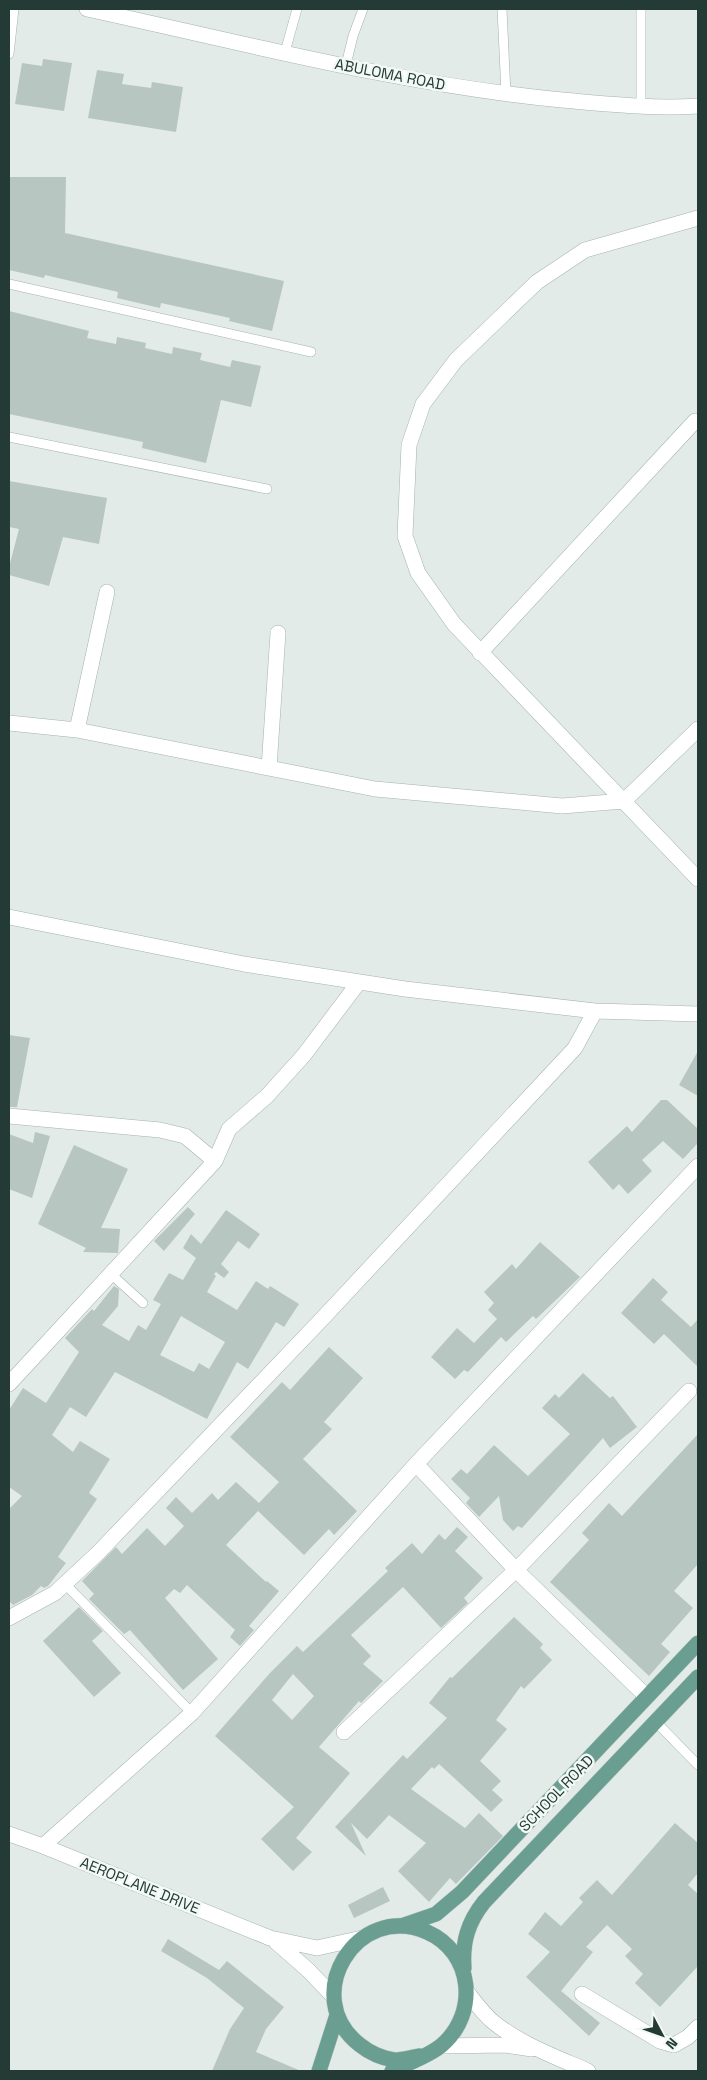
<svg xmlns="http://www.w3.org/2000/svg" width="707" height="2080" font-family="'Space Grotesk',sans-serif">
	<rect width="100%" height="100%" fill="#e2ebe7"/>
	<path fill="#b7c6c0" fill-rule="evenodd" d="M43,59L72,63L64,111L15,104L22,63L42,66Z
		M97,70L124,74L122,84L151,88L152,82L183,87L176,132L88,118Z
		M9,177H66L65,233L284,281L272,331L229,321L230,318L161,303L160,308L117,298L118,292L45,275L44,278L9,270Z
		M9,311L89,331L87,338L116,344L117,337L146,343L145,348L172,354L173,347L202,353L200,360L230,367L232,360L261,366L251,407L221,400L206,463L142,448L143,442L9,414Z
		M9,481L107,498L99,544L63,537L49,586L9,575V567L19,529L9,527Z
		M9,1035L30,1038L17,1107H9Z
		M698,1051V1096L679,1085Z
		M661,1100H667L698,1129V1143L683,1159L663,1141L642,1160L652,1171L628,1194L619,1184L613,1190L588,1162L627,1126L632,1132Z
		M35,1132L50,1136L32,1198L9,1189V1134L33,1143Z
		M74,1145L128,1169L101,1228L120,1229L118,1253L83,1252L86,1248L38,1224Z
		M188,1207L195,1214L164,1251L154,1241Z
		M226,1210L260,1234L249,1249L238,1241L221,1264L229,1272L224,1278L216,1272L214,1274L216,1276L207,1292L237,1310L256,1281L268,1289L270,1286L299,1304L284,1327L276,1322L248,1369L237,1362L207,1419L115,1372L86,1417L70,1407L52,1435L73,1452L80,1441L110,1459L89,1493L97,1499L58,1557L66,1563L48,1586L44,1588L41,1586L32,1595L13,1605L9,1601V1509L22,1496L9,1487V1410L23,1388L46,1403L79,1352L65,1338L92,1309L94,1311L114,1286L119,1289L118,1306L102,1325L129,1341L138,1325L146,1330L161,1304L153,1300L169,1273L183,1280L196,1258L183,1248L191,1234L201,1244ZM181,1316L225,1342L209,1369L199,1363L194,1372L160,1355Z
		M540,1242L580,1277L536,1319L533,1316L506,1342L501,1337L468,1372L464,1370L455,1379L431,1357L457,1328L474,1343L497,1319L488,1310L494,1303L484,1292L512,1264L516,1269Z
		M653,1278L668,1292L661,1300L691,1327L698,1319V1367L664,1334L654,1344L621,1313Z
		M329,1347L363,1378L324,1422L332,1429L303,1459L357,1511L334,1535L329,1529L304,1555L258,1511L226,1545L266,1582L267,1581L279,1591L249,1626L254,1630L240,1646L230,1637L235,1630L187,1585L180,1593L174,1589L165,1598L218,1659L183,1690L130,1630L124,1634L89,1599L94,1594L82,1581L116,1547L122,1554L147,1528L165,1546L184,1526L166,1508L176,1497L192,1513L212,1493L218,1500L236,1482L259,1503L279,1482L230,1437L282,1382L290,1390Z
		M583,1373L610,1398L613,1396L637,1427L610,1448L603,1438L522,1528L518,1526L513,1531L503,1520L499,1496L479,1517L466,1503L470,1498L451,1479L461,1469L467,1474L494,1445L528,1476L570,1434L542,1408L555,1394L559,1398Z
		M698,1434V1564L674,1591L693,1608L661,1644L670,1652L649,1676L550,1582L589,1540L582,1533L609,1503L622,1516Z
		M457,1527L468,1537L455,1551L483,1578L464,1598L468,1603L441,1628L403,1587L351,1635L371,1656L363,1664L383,1681L361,1703L359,1701L319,1747L350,1773L296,1838L312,1852L293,1871L261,1839L294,1807L215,1736L270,1673L297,1646L303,1652L388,1571L385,1568L412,1543L422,1554L439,1534L445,1540ZM293,1674L314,1696L292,1720L272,1700Z
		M79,1607L103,1631L92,1641L121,1673L94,1697L43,1641Z
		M514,1617L543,1644L540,1648L552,1660L524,1689L521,1686L496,1720L507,1729L480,1761L501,1781L492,1790L503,1800L491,1812L439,1764L434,1769L432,1767L411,1789L465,1828L479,1813L503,1836L456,1884L450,1878L429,1902L398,1871L426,1843L389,1815L367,1839L351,1823L366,1856L335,1827L403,1755L407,1759L447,1718L429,1703L450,1677L452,1678Z
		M675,1823L698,1843V1873L688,1885L698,1894V1966L660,2007L635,1983L643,1974L625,1956L632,1949L607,1925L586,1947L593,1952L561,1991L600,2023L589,2036L526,1977L550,1952L528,1934L545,1912L561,1926L583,1902L579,1898L597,1880L612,1895Z
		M383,1887L390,1901L354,1918L348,1905Z
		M168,1939L219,1970L227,1961L284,2007L266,2029L256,2052L301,2071H212L230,2029L244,2008L207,1978L161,1951Z"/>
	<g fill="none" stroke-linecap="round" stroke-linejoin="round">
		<g stroke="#a5b3ae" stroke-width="10">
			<path id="service" d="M502,9L506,94
				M285,52L297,9
				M9,54L14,9
				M346,65L353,36L363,9
				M641,105V9
				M9,284L311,352
				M9,437L267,489
				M111,1274L143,1303
				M69,1588L192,1713
				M656,1722L698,1765"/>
		</g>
		<g stroke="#a5b3ae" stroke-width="16">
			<path id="minor" d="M698,218L585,250L537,282L456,360L423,404L409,445L405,536L418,573L454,624L698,879
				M480,653L695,421
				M9,723L77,730L375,789L562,806L624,801L698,729
				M77,730L107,592
				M269,768L278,633
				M9,917L244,964L405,989L595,1011L698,1014
				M9,1116L160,1130L185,1136L215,1161
				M9,1384L215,1161L229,1129L267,1096L304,1055L359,982
				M416,1464L516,1570L647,1697
				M9,1618L55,1593L98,1553L321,1320L575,1048L595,1011
				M344,1732L516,1570L689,1391
				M43,1846L192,1713L416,1464L698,1166
				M582,1994L660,2041L674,2045L688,2037L698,2027"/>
		</g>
		<g stroke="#a5b3ae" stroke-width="16">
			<path id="tertiary" d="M87,9C244,43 402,85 562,100C607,104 653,109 698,106
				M9,1834L43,1846L270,1938L317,1948L362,1938
				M276,1942L308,1970L333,1996
				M467,1992C475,2002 483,2013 492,2021C520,2044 556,2057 588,2071
				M441,2046L505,2045L532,2049"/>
		</g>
		<g stroke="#c1c8c6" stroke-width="16">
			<path id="primary" d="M404,1925L436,1914L462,1892L698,1643
				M464,1968C462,1942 468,1922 484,1902L698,1677
				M319,2071L337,2015
				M392,2071C408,2063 429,2056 442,2045C479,2013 473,1952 427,1932C357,1901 298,1997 360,2045C370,2053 382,2058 394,2060C402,2060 412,2057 420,2056"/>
		</g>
		<use href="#service" stroke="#fff" stroke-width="9"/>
		<use href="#minor" stroke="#fff" stroke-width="15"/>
		<use href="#tertiary" stroke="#fff" stroke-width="15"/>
		<use href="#primary" stroke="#699e90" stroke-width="15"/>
	</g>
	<g text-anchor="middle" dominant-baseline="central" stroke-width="5" stroke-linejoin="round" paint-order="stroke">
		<g font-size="15" fill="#233b34" stroke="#f2f8f5">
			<text transform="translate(390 74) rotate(11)">ABULOMA ROAD</text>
			<text transform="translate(556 1793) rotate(-46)">SCHOOL ROAD</text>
			<text transform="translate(140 1885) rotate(22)">AEROPLANE DRIVE</text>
		</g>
	</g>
	<rect width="707" height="2080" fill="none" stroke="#233b34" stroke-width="20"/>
	<g transform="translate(662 2035) rotate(131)" stroke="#f2f8f5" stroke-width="4" paint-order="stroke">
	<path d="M0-4L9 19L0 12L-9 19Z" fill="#233b34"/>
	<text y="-8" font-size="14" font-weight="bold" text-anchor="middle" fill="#233b34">N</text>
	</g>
</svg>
